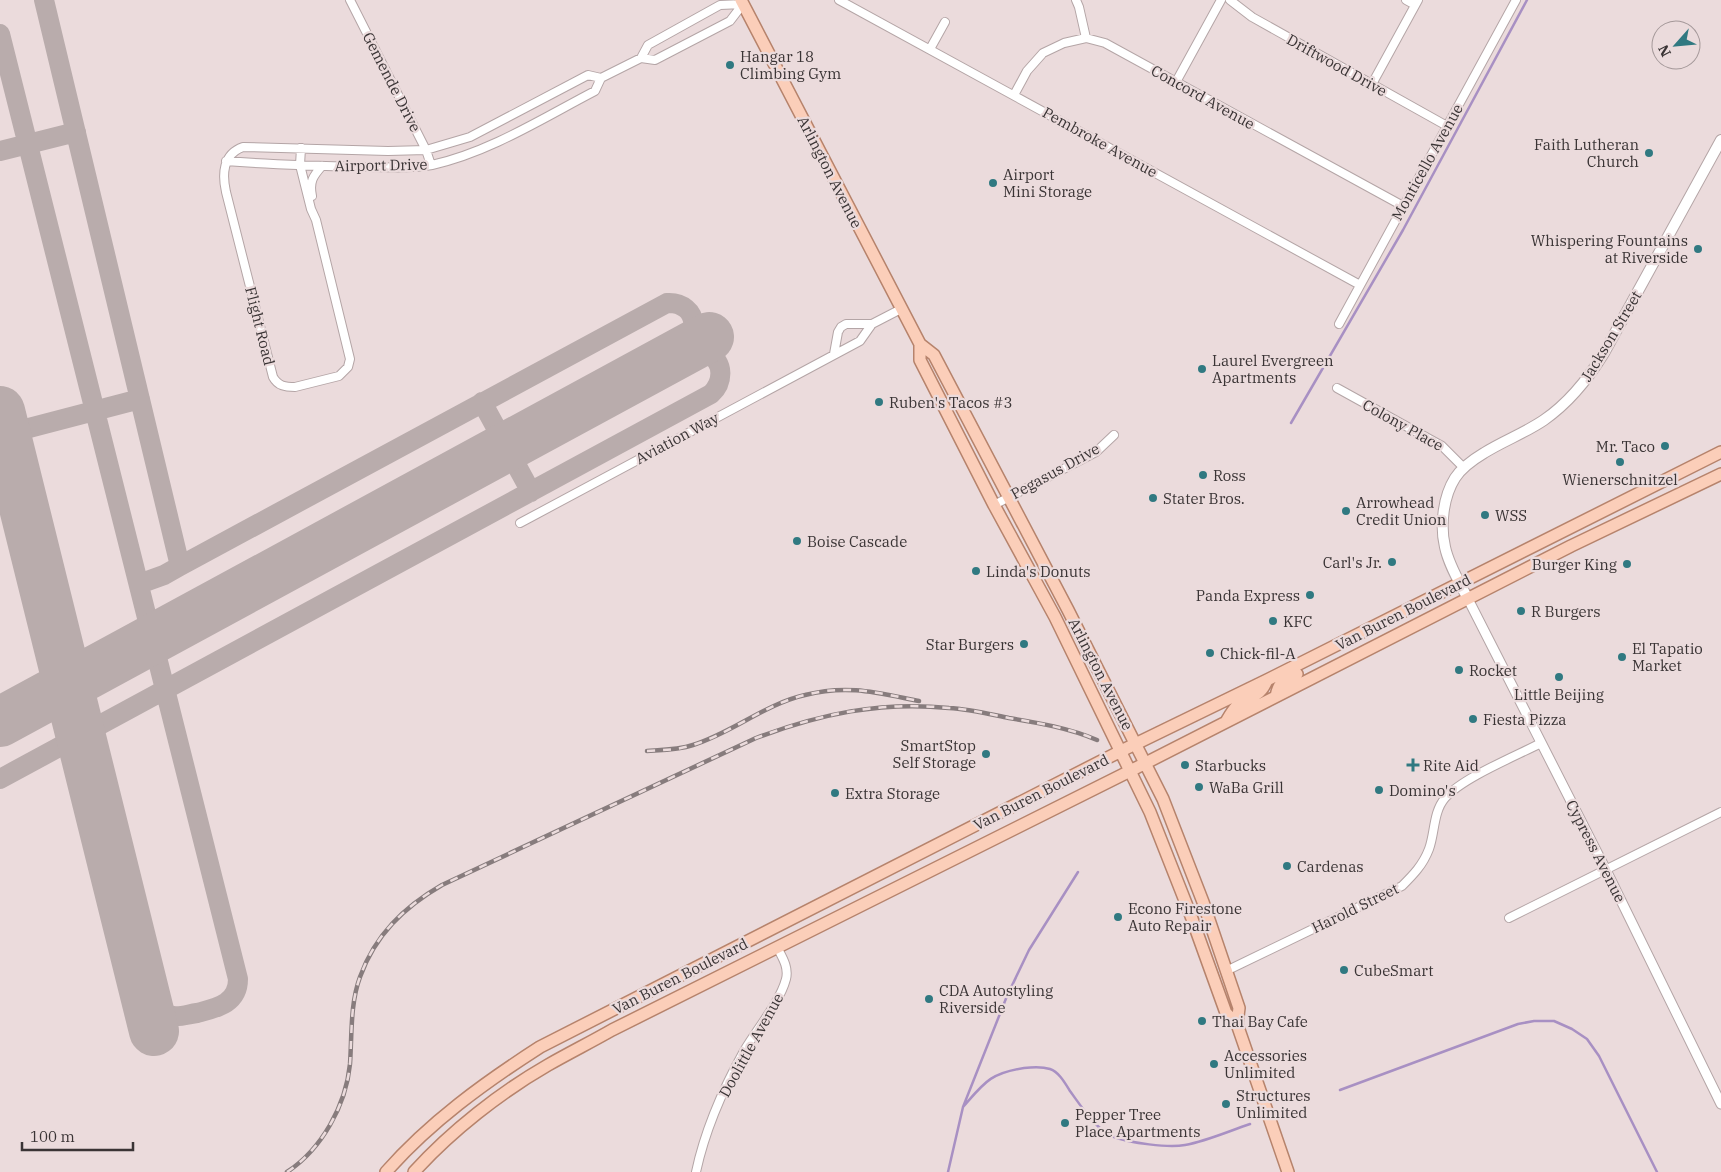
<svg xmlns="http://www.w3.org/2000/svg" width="1721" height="1172" font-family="'IBM Plex Serif',serif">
	<rect width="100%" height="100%" fill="#ebdbdc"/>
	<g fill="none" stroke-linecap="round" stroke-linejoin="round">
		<path stroke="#a890c3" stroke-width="2.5" d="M1291,423L1403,230L1527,0
			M1340,1090L1518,1024L1534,1021H1554L1572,1029L1587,1039L1599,1056L1657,1172
			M963,1107C984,1083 990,1073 1024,1068C1032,1067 1041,1066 1050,1069C1059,1072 1065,1083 1070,1091C1081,1106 1096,1130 1114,1137C1130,1143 1168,1148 1185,1145C1207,1141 1229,1131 1250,1124
			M948,1172L963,1107L1007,996L1029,950L1078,872"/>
		<path stroke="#b9acac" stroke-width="20" d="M44,0L180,566
			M0,34L238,979C238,1004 216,1008 197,1013C189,1014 181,1017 173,1016C165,1015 156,1010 148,1006
			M0,151L76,132
			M482,402L531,492
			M6,434L140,399
			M0,779L711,394C723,383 725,362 708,354C701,350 691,351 684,351C687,343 692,335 693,327C695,311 681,302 667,303L180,566L164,575L139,584"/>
		<path stroke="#b9acac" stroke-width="50" d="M0,411L154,1031
			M0,722L709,337"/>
		<g stroke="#b4a5a6" stroke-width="10">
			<path id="minor" d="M350,0L426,150L431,165
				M839,0L1360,285
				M1076,0L1079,7L1086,38
				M1230,0L1252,17L1447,126
				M1406,0L1415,5
				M930,49L945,22
				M641,58L655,60L730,21L743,4
				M1176,82L1221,0
				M1372,84L1418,0
				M1014,95L1027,71L1043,53L1064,43L1086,38L1105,43L1403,206
				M301,148L300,165L311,209L316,220L350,359L348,367L339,376L295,387C285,387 278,386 273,377L226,192C222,174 223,154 243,147L388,151L426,150L470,137L588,75L601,78L641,58L648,45L720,5L743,4
				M226,161C273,165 321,166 368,167C389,167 412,169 432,165C490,152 543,118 595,91L601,78
				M312,196C309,182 313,176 322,166
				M1339,324L1516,0
				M834,354L838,332L841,327L846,324H872L901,309
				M1337,388L1442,446L1464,468
				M994,505L1096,452L1114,435
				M520,523L860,341L872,324
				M1509,918L1721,812
				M1226,971L1402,886C1413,875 1423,865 1429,849C1435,833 1433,812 1445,798C1462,778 1516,756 1541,743
				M696,1172C705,1130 723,1089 744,1051C756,1030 780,1002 786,979C789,967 782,957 777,947"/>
		</g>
		<g stroke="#b4a5a6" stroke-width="11">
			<path id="tertiary" d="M1468,599L1606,870L1721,1104"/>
		</g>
		<g stroke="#b4a5a6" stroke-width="12">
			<path id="secondary" d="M1468,599C1460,583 1449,566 1445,547C1440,526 1443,497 1455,478C1462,467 1474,459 1484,453C1503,441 1525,433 1544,420C1570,402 1588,379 1604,353L1721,140"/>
		</g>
		<g stroke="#b6836c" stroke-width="14">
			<path id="primary" d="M741,0L920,344L934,355L1068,610L1163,799L1203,902L1239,1008L1237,1024L1288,1172
				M920,344V360L994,505L1055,617L1150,812L1191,916L1226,1013L1237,1024
				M1276,696C1279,681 1284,681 1297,674
				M1227,720C1230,715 1233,710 1237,706C1248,695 1260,699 1267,680
				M386,1172C430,1122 484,1083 540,1047L1121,751L1267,680L1721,452
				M414,1172C451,1131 501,1092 548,1065C569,1053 591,1042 612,1030L1130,771L1571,546L1721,474"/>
		</g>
		<use href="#minor" stroke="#fff" stroke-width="8"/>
		<use href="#tertiary" stroke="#fff" stroke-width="9"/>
		<use href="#secondary" stroke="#fff" stroke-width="10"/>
		<use href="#primary" stroke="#fbceb9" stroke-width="11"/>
		<g stroke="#877c7d" stroke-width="4.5">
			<path id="rail" d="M647,751C663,750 678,750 693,745C732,733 765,704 805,695C848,684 878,693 919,701
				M287,1172C322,1149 346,1105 350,1064C352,1035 350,1004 360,977C375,935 404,907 442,885L756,738C820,714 880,701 949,708C969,709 989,714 1009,718C1039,723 1069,728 1097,740"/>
		</g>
		<use href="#rail" stroke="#ebdbdc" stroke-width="2.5" stroke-dasharray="8" stroke-linecap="butt"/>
	</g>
	<g fill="#307981" stroke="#ebdbdc" stroke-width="2">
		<circle cx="730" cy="65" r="5"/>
		<circle cx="1649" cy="153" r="5"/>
		<circle cx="993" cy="183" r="5"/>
		<circle cx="1698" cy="249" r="5"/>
		<circle cx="1202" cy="369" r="5"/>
		<circle cx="879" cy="402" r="5"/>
		<circle cx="1665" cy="446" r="5"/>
		<circle cx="1620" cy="462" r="5"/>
		<circle cx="1203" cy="475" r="5"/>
		<circle cx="1153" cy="498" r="5"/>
		<circle cx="1346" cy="511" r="5"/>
		<circle cx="1485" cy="515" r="5"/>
		<circle cx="797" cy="541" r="5"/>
		<circle cx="1392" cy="562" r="5"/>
		<circle cx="1627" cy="564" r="5"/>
		<circle cx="976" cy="571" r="5"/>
		<circle cx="1310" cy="595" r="5"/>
		<circle cx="1521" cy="611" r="5"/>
		<circle cx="1273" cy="621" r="5"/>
		<circle cx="1024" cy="644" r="5"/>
		<circle cx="1210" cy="653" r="5"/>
		<circle cx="1622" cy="657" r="5"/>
		<circle cx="1459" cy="670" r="5"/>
		<circle cx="1559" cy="677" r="5"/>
		<circle cx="1473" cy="719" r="5"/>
		<circle cx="986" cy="754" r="5"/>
		<circle cx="1185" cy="765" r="5"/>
		<path d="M1410.5 757.5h5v5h5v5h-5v5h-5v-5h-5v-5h5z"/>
		<circle cx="1199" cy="787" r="5"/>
		<circle cx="1379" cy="790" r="5"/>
		<circle cx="835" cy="793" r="5"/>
		<circle cx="1287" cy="866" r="5"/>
		<circle cx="1118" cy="917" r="5"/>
		<circle cx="1344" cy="970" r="5"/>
		<circle cx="929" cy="999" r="5"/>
		<circle cx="1202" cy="1021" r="5"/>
		<circle cx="1214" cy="1064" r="5"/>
		<circle cx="1226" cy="1104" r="5"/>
		<circle cx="1065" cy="1123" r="5"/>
	</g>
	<g text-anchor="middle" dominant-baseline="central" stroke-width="4.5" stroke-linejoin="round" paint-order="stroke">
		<g font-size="15" fill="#3a3435" stroke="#ebdbdc" text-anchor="start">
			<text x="740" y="56">Hangar 18<tspan x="740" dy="17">Climbing Gym</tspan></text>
			<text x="1639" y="144" text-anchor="end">Faith Lutheran<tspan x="1639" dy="17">Church</tspan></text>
			<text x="1003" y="174">Airport<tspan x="1003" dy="17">Mini Storage</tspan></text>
			<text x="1688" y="240" text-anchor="end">Whispering Fountains<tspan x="1688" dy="17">at Riverside</tspan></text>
			<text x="1212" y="360">Laurel Evergreen<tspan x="1212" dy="17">Apartments</tspan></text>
			<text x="889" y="402">Ruben's Tacos #3</text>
			<text x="1655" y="446" text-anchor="end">Mr. Taco</text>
			<text x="1213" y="475">Ross</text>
			<text x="1620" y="479" text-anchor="middle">Wienerschnitzel</text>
			<text x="1163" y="498">Stater Bros.</text>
			<text x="1356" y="502">Arrowhead<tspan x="1356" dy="17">Credit Union</tspan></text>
			<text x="1495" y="515">WSS</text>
			<text x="807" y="541">Boise Cascade</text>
			<text x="1382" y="562" text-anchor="end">Carl's Jr.</text>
			<text x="1617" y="564" text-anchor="end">Burger King</text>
			<text x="986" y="571">Linda's Donuts</text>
			<text x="1300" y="595" text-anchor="end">Panda Express</text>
			<text x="1531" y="611">R Burgers</text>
			<text x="1283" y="621">KFC</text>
			<text x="1014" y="644" text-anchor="end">Star Burgers</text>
			<text x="1632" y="648">El Tapatio<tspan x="1632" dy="17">Market</tspan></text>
			<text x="1220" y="653">Chick-fil-A</text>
			<text x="1469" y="670">Rocket</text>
			<text x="1559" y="694" text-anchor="middle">Little Beijing</text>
			<text x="1483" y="719">Fiesta Pizza</text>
			<text x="976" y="745" text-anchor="end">SmartStop<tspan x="976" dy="17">Self Storage</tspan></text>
			<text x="1195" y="765">Starbucks</text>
			<text x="1423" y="765">Rite Aid</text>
			<text x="1209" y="787">WaBa Grill</text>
			<text x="1389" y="790">Domino's</text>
			<text x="845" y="793">Extra Storage</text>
			<text x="1297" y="866">Cardenas</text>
			<text x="1128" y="908">Econo Firestone<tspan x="1128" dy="17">Auto Repair</tspan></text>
			<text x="1354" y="970">CubeSmart</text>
			<text x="939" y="990">CDA Autostyling<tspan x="939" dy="17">Riverside</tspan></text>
			<text x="1212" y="1021">Thai Bay Cafe</text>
			<text x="1224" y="1055">Accessories<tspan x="1224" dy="17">Unlimited</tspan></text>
			<text x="1236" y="1095">Structures<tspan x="1236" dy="17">Unlimited</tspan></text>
			<text x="1075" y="1114">Pepper Tree<tspan x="1075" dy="17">Place Apartments</tspan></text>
		</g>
		<g font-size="15" fill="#3a3435" stroke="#ebdbdc">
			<text transform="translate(1337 65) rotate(29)">Driftwood Drive</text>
			<text transform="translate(392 82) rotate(63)">Gemende Drive</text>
			<text transform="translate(1203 97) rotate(29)">Concord Avenue</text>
			<text transform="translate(1100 142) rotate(29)">Pembroke Avenue</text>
			<text transform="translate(1427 162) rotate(-61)">Monticello Avenue</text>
			<text transform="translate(381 165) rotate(-1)">Airport Drive</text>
			<text transform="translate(830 172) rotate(63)">Arlington Avenue</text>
			<text transform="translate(260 326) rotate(76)">Flight Road</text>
			<text transform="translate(1611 336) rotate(-59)">Jackson Street</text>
			<text transform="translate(1403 425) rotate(29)">Colony Place</text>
			<text transform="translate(677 438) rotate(-28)">Aviation Way</text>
			<text transform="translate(1055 471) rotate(-29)">Pegasus Drive</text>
			<text transform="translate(1403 612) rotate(-27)">Van Buren Boulevard</text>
			<text transform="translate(1101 674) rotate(63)">Arlington Avenue</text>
			<text transform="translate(1041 792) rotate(-27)">Van Buren Boulevard</text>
			<text transform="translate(1596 851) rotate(63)">Cypress Avenue</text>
			<text transform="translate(1355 908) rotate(-26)">Harold Street</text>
			<text transform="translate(680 976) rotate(-27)">Van Buren Boulevard</text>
			<text transform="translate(751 1045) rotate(-61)">Doolittle Avenue</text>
		</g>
	</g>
	<g transform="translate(1676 45) rotate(243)"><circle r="24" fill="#ebdbdc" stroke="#a49899"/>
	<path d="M0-4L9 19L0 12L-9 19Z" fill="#307981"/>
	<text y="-8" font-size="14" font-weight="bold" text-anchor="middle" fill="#3a3435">N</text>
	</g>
	<path d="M22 1142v8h111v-8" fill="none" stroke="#3a3435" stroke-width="2.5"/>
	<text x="30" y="1142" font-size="15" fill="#3a3435" stroke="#ebdbdc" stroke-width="4" paint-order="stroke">100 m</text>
</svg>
